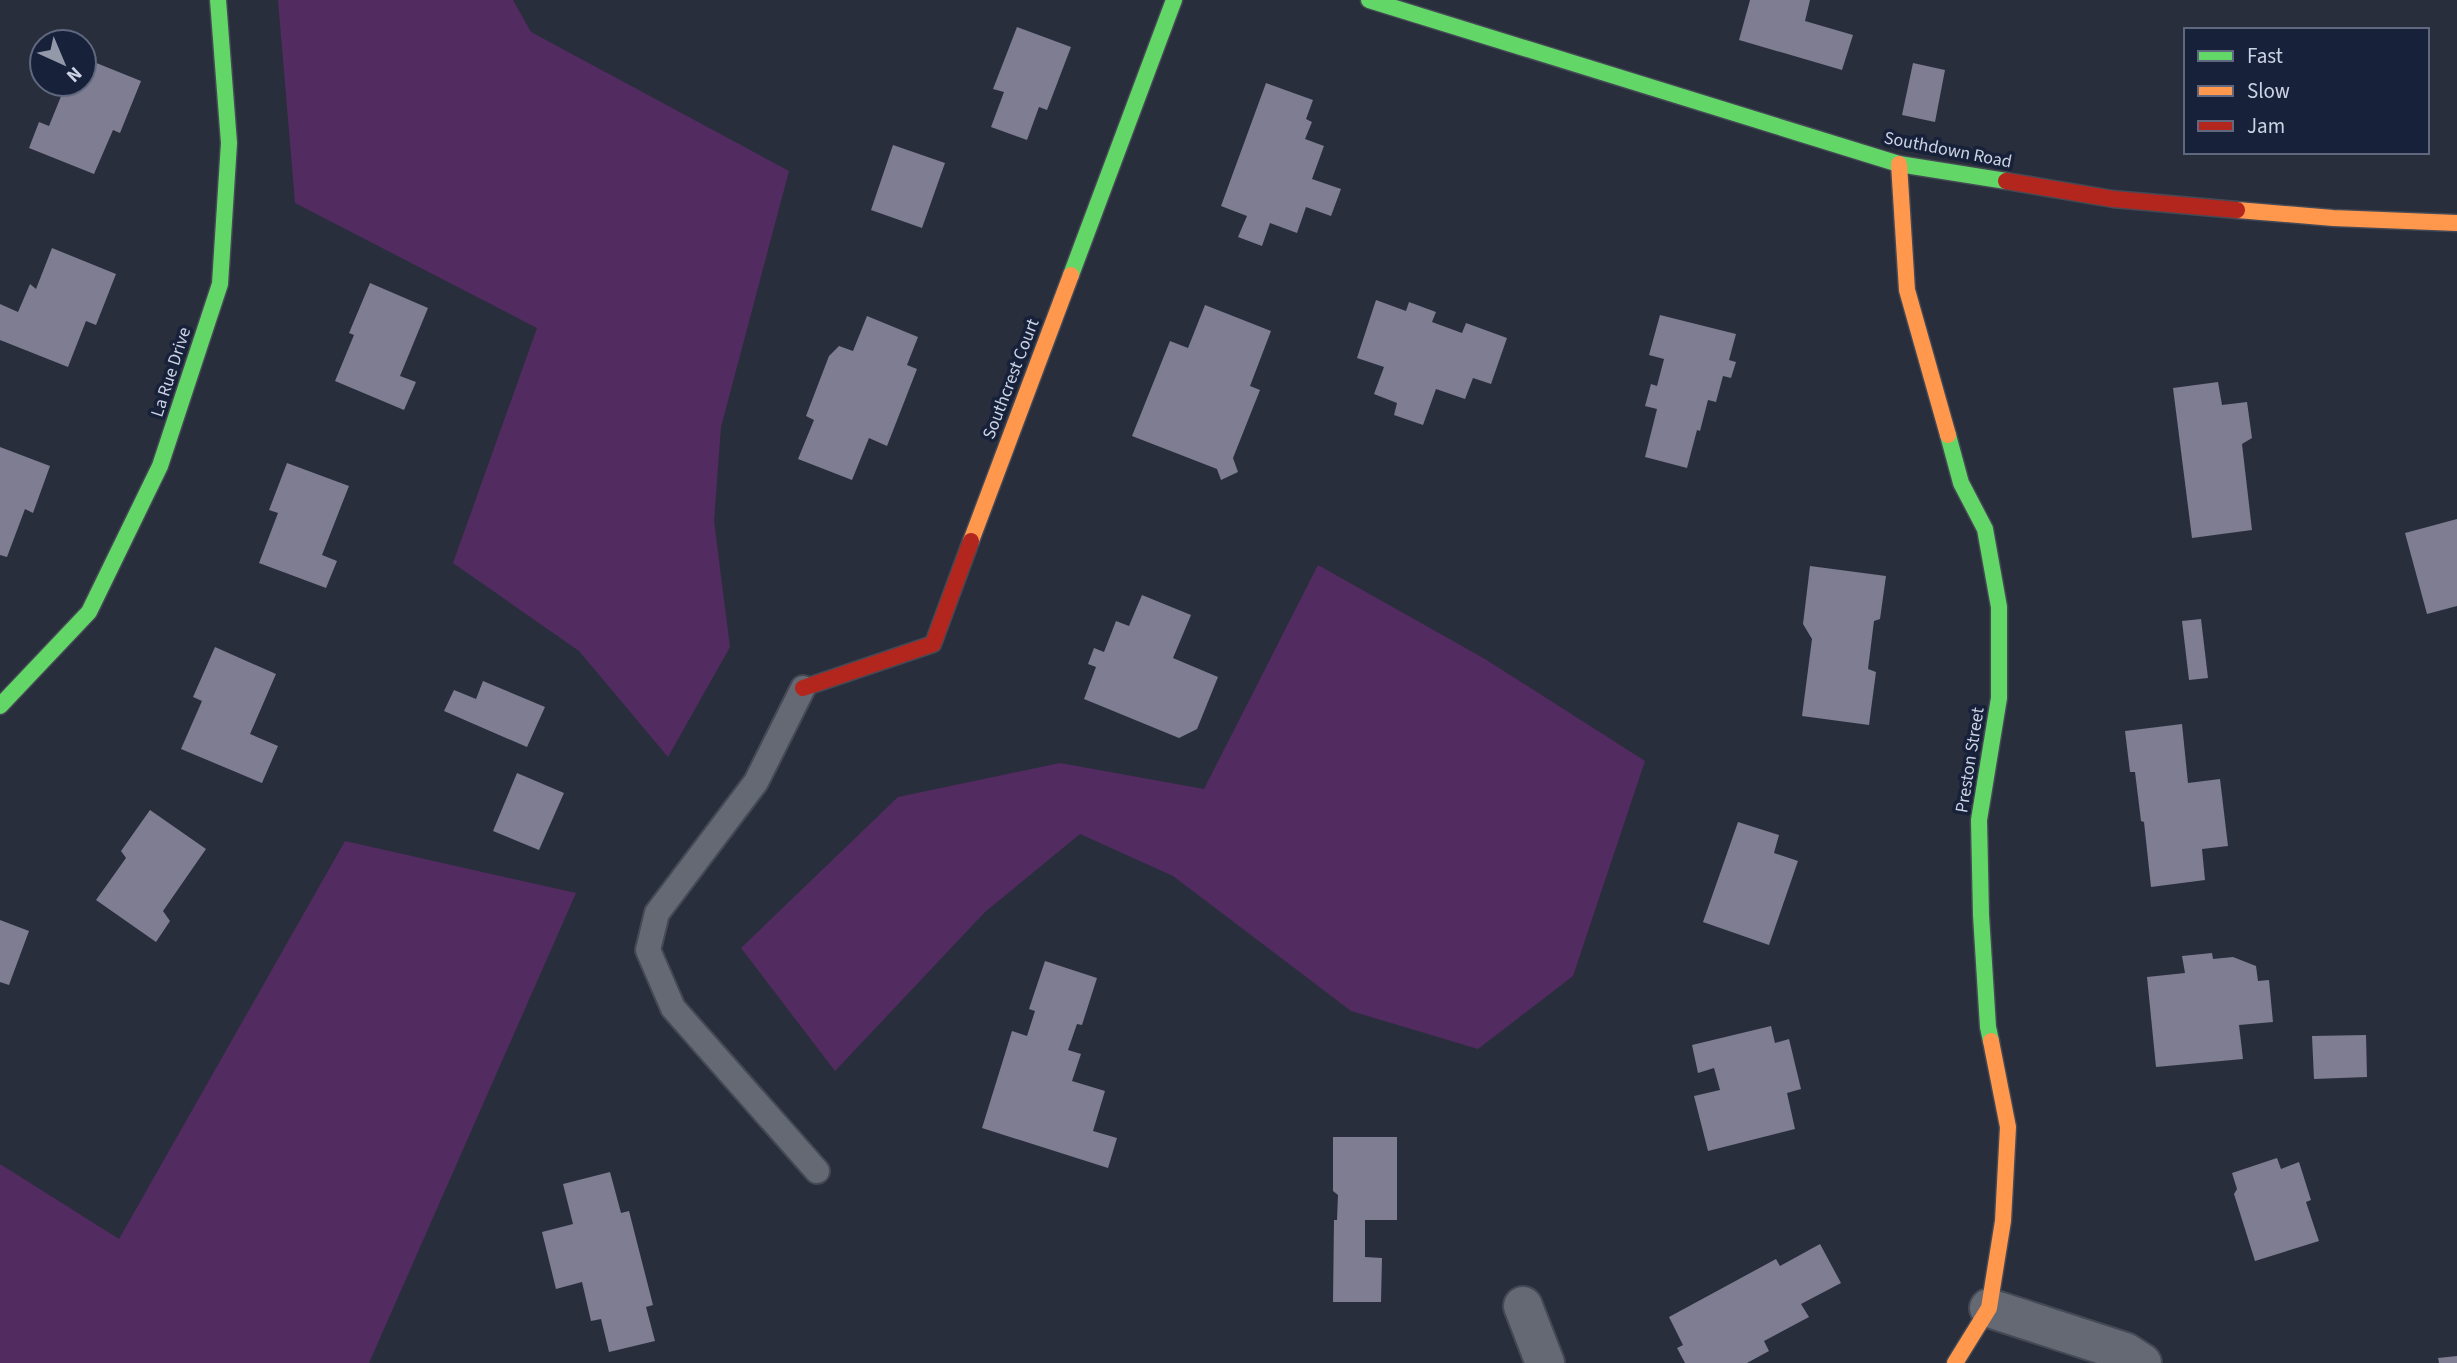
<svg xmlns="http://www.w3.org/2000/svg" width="2457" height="1363" font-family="'Source Sans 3',sans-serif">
	<rect width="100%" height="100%" fill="#292e3c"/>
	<path fill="#522b60" d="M278,0H513L531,32L789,171L721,427L714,521L730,647L668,757L579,651L453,563L537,328L295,203Z
		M1318,565L1485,659L1645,761L1573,976L1478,1049L1351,1011L1173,876L1080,834L985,912L835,1071L741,948L898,797L1060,763L1204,789Z
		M345,841L576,893L369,1363H0V1164L119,1239Z"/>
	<path fill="#7e7d92" d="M1750,0H1810L1805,21L1853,35L1842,70L1739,40Z
		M1017,27L1071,47L1047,110L1039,107L1027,140L991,127L1004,92L993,89Z
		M84,58L141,81L120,133L113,130L94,174L29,148L39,122L49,126L66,84H84Z
		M1913,63L1945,70L1935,122L1902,115Z
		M1266,83L1313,100L1306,119L1312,122L1305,139L1324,146L1312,179L1341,189L1331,216L1306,207L1297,233L1270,223L1262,246L1238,237L1247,216L1221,206Z
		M893,145L945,163L922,228L871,210Z
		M52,248L116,274L96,325L86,321L68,367L0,340V304L18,312L30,284L36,289Z
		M370,283L428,308L400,376L416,382L404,410L335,381L354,335L349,333Z
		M1376,300L1406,311L1409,302L1436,312L1432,322L1462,333L1466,323L1507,338L1491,384L1473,378L1465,399L1436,389L1423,425L1394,415L1397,403L1374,394L1384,367L1357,358Z
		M1205,305L1271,331L1250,386L1260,390L1233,458L1238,472L1221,480L1217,469L1132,436L1170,341L1188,348Z
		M1660,315L1736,334L1729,360L1736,362L1731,378L1723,376L1716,402L1708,400L1700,431L1697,430L1687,468L1645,457L1657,409L1645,406L1651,384L1657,386L1664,359L1649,355Z
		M867,316L918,337L907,365L917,369L887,446L869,438L852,480L798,459L814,420L806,416L829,356L839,346L853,351Z
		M2218,382L2222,405L2247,402L2252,438L2242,444L2252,530L2192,538L2173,388Z
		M0,447L50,466L33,513L25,509L7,557L0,555Z
		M287,463L349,486L322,555L337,561L326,588L259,563L278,513L269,510Z
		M2457,519V606L2427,614L2405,533Z
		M1810,566L1886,576L1880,619L1874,621L1868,669L1876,672L1869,725L1802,716L1812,639L1803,624Z
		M1142,595L1191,615L1173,658L1218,677L1197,729L1179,738L1084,699L1096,667L1088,664L1094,648L1104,652L1116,621L1129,626Z
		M2201,619L2208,678L2189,680L2182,621Z
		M215,647L276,674L250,734L278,746L262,783L181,749L202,701L193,697Z
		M483,681L545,707L527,747L444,711L454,690L476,699Z
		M2182,724L2188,783L2220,779L2228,846L2202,849L2205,880L2151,887L2144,822L2141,821L2135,772H2130L2125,731Z
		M517,773L564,793L539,850L493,831Z
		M150,810L206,849L163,911L170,921L156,942L96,900L126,858L121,851Z
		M1738,822L1779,835L1774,853L1798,861L1769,945L1703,922Z
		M0,920L29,931L9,985L0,982Z
		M2212,953L2213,959L2233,957L2256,966L2258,981L2269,980L2273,1022L2239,1025L2243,1059L2156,1067L2147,977L2185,973L2182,956Z
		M1045,961L1097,978L1082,1025L1077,1024L1068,1050L1081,1054L1072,1081L1105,1091L1093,1131L1117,1138L1108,1168L982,1128L1012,1031L1027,1036L1035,1011L1029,1009Z
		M1771,1026L1775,1043L1789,1039L1801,1089L1787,1093L1795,1129L1708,1151L1694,1096L1720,1090L1714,1068L1698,1073L1692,1045Z
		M2366,1035L2367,1077L2314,1079L2312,1036Z
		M1333,1137H1397V1220H1365V1257L1382,1258L1381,1302H1333L1334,1220H1337L1338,1195L1333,1191Z
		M2277,1158L2281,1169L2299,1162L2311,1200L2306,1202L2319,1241L2255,1261L2234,1194L2237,1189L2232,1173Z
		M610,1172L621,1213L629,1211L653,1305L646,1307L655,1341L609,1352L601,1319L591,1321L582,1282L556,1289L542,1232L573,1224L563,1184Z
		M1820,1244L1841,1283L1801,1304L1809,1317L1764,1341L1769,1351L1747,1363H1685L1677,1348L1683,1345L1669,1317L1776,1259L1780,1266Z
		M2457,1356V1363H2439L2438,1358Z"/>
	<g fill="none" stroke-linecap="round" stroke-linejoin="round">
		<g stroke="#444955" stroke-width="28">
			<path id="lane" d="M803,688L756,782L657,913L648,950L673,1008L817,1171"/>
		</g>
		<g stroke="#444955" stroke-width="42">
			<path id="street" d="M1523,1306L1545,1363
				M1989,1308L2125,1352L2142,1363"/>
		</g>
		<g stroke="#444955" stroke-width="19">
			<path id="fast" d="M1369,0L1899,164L2006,181
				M1071,275L1174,0
				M1948,435L1961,483L1985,529L1999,607V698L1979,820L1981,915L1988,1027L1991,1041
				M0,706L89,612L160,466L220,284L229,143L218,0"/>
		</g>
		<g stroke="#444955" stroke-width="19">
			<path id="slow" d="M1899,164L1907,290L1948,435
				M2237,210L2333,218L2457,223
				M971,541L1071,275
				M1955,1363L1989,1308L2003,1221L2008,1127L1991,1041"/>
		</g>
		<g stroke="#444955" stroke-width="19">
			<path id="jam" d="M2006,181L2113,199L2237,210
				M803,688L933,644L971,541"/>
		</g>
		<use href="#lane" stroke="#646973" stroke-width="24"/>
		<use href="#street" stroke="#646973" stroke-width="38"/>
		<use href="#fast" stroke="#63d668" stroke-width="16"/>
		<use href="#slow" stroke="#ff974d" stroke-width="16"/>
		<use href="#jam" stroke="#b3261e" stroke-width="16"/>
	</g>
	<g text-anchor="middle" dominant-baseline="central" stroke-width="7" stroke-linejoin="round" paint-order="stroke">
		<g font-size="18" fill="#ccd3e4" stroke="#17213a">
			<text transform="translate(1948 150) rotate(11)">Southdown Road</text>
			<text transform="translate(171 372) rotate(-72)">La Rue Drive</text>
			<text transform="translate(1011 379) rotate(-69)">Southcrest Court</text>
			<text transform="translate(1970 760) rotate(-81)">Preston Street</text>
		</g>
	</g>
	<rect x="2184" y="28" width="245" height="126" fill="#17213a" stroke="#5f687e" stroke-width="2"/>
	<rect x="2198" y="51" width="35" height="10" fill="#63d668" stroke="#5f687e" stroke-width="2"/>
	<text x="2247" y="63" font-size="21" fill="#ccd3e4">Fast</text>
	<rect x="2198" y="86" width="35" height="10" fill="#ff974d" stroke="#5f687e" stroke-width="2"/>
	<text x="2247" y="98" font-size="21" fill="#ccd3e4">Slow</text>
	<rect x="2198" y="121" width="35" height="10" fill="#b3261e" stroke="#5f687e" stroke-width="2"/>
	<text x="2247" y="133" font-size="21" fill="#ccd3e4">Jam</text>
	<g transform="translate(63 63) rotate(136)"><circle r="33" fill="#17213a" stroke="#5f687e" stroke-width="2"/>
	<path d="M0-5L12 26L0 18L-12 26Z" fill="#9399a9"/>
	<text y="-10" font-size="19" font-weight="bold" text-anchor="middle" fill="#ccd3e4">N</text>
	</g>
</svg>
